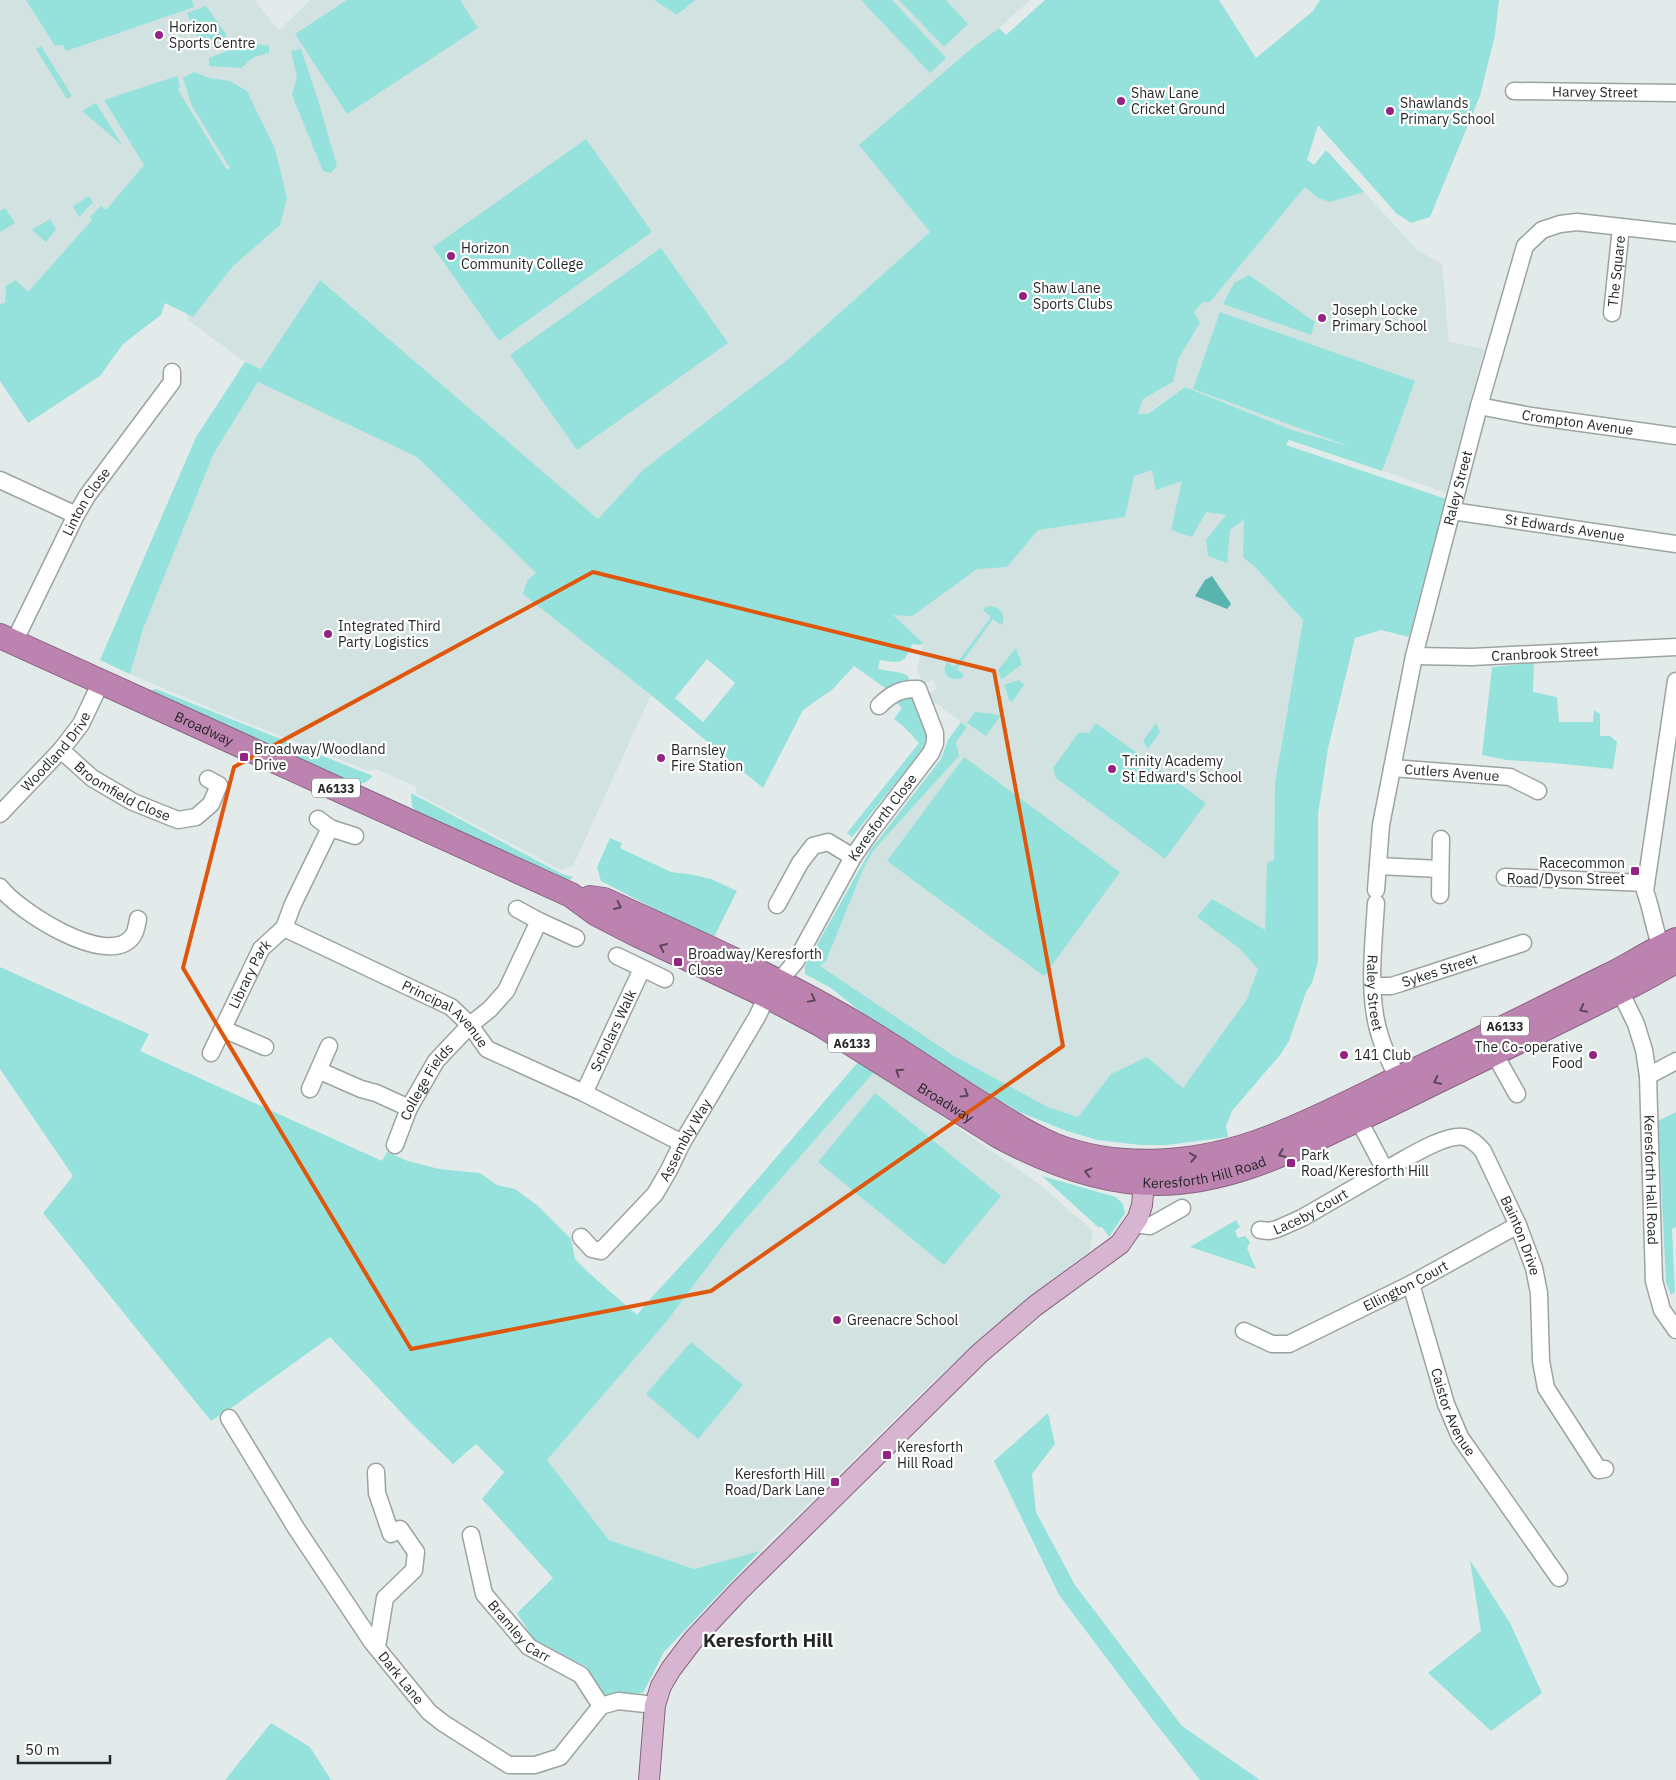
<svg xmlns="http://www.w3.org/2000/svg" width="1676" height="1780" font-family="'IBM Plex Sans',sans-serif">
	<rect width="100%" height="100%" fill="#e3ebea"/>
	<path fill="#d1e2e0" d="M0,0H254L279,30L310,0H654L677,15L695,0H1030L999,28L972,48L930,232L786,361L644,469L598,519L320,281L261,369L245,362L188,320L185,295L0,327Z
		M1326,150L1417,250L1442,264L1449,342L1484,349L1446,493L1361,463L1357,448L1292,430L1185,387L1172,398L1161,403L1148,414H1138L1143,399L1173,382L1179,358L1200,324L1194,312L1203,302H1210L1305,187Z
		M258,382L417,457L536,573L524,594L651,695L573,866L561,870L417,794L415,786L376,769L369,771L217,711L130,674L143,629L214,453Z
		M1251,435L1255,567L1303,620L1275,783L1272,960L1247,999L1183,1088L1111,1074L1078,1117L1048,1107L954,1056L819,966L826,961L862,872L873,851L959,756L956,742L967,727L936,703L931,704L927,694L937,689L933,680L923,683L917,669L923,643L892,615L1092,441Z
		M875,1071L1038,1183L1093,1231L1090,1250L943,1372L760,1551L694,1569L609,1540L547,1460L667,1321L729,1238Z"/>
	<path fill="#95e2dc" fill-rule="evenodd" d="M26,0H192L194,7L66,51L63,45L55,46Z
		M347,0H460L478,28L347,114L295,34Z
		M654,0H695L677,15Z
		M861,0H892L946,58L930,73Z
		M899,0H946L968,24L944,47Z
		M1045,0H1219L1256,58L1313,11L1320,0H1499L1495,35L1480,96L1430,217L1411,223L1396,213L1318,125L1307,160L1314,165L1326,150L1364,192L1330,202L1318,198L1305,187L1210,302H1203L1194,312L1200,323L1179,358L1173,382L1143,399L1138,414H1148C1160,404 1173,397 1185,387L1292,430L1348,446L1193,389L1220,312L1415,381L1382,471L1289,440L1286,445L1446,499L1409,637L1381,630L1355,638L1328,748L1318,815V962L1312,983L1306,992L1289,1041L1280,1055L1232,1111L1226,1126L1228,1137L1167,1145H1141L1097,1140L1064,1130L1017,1111L866,1016L831,988L805,974V966L871,849L941,759L948,740L961,722L967,727L956,742L959,756L873,851L862,872L826,961L820,966L954,1056L1048,1107L1078,1117L1111,1074L1147,1057L1183,1088L1247,999L1258,969L1239,948L1197,917L1212,899L1265,930L1267,863L1274,860L1275,783L1303,620L1255,567L1243,557L1244,519L1230,530L1227,563L1208,556L1206,540L1226,515L1206,512L1192,537L1171,530L1182,481L1156,490L1152,470L1134,476L1125,517L1038,530L1007,567L977,569L912,616L893,615L923,643L920,645L912,644C905,665 900,663 880,660L878,669L902,673L908,676L909,682L899,683L888,690L854,666L833,689L803,710L763,788L651,695L523,594L527,581L536,573L417,457L258,382L214,453L143,629L130,674L100,660L196,437L245,362L261,369L320,280L598,519L644,469L786,361L930,232L859,145L972,48L999,28L1006,35ZM707,659L735,683L703,722L675,698Z
		M206,6L226,34L225,44L203,50L187,13Z
		M256,44L269,46V53L254,57L241,68L209,66V58L237,47Z
		M41,46L72,96L67,99L36,49Z
		M301,49L318,100L337,166L331,173L323,171L292,95L297,77L291,51Z
		M194,72L209,78L230,81L247,91L275,149L287,198L280,225L233,266L193,317L165,303L161,315L123,344L100,376L28,423L0,381V304L5,303L6,286L16,280L28,292L92,220L90,217L101,206L106,210L144,165L104,100L177,76L180,86L178,90L227,170L230,168L192,106L183,78Z
		M96,103L122,145L82,111Z
		M586,139L652,232L499,341L433,247Z
		M89,196L93,202L79,217L73,206Z
		M5,208L15,223L0,232V211Z
		M50,219L56,229L46,242L32,230Z
		M661,248L728,343L577,450L510,355Z
		M1249,275L1315,322L1311,335L1223,304L1234,283Z
		M992,606C1000,608 1005,613 1003,622L1001,625L993,619L957,669L964,675L961,678C949,682 940,673 947,662L954,667L991,617L983,610L986,607Z
		M1016,648L1022,664L1001,680L998,670Z
		M1534,663L1533,692L1557,697L1559,722H1593L1594,710L1600,714V736H1610L1617,742L1613,769L1553,763L1507,760L1482,755L1492,667Z
		M1019,680L1024,685L1012,702L1009,700L1004,685Z
		M156,689L373,776L366,782L356,785L142,693Z
		M913,696L927,733L924,748L852,837L847,833L919,743C911,734 903,725 894,719L902,708L893,700Z
		M975,712L1001,715L986,736L967,723Z
		M1096,723L1206,803L1165,859L1056,778L1053,768L1079,732L1089,733Z
		M1156,723L1160,732L1148,749L1143,741Z
		M964,757L1120,872L1044,976L887,861Z
		M411,793L562,874L573,877L570,880L564,879L419,817L412,806Z
		M610,838L622,843L620,848L671,872L689,874L711,879L737,891L713,939L601,881L597,867Z
		M0,967L149,1034L140,1051L382,1161L387,1152L408,1161L439,1169L480,1173L497,1185L515,1189L537,1205L571,1239L575,1259L589,1273L637,1315L651,1298L712,1232L859,1061L875,1071L729,1238L667,1321L547,1460L609,1540L694,1569L760,1551L664,1652L643,1693L602,1695L587,1667L534,1640L517,1613L553,1578L482,1499L504,1472L476,1444L453,1464L412,1424L330,1337L234,1406L211,1421L43,1213L73,1176L0,1069Z
		M875,1093L1001,1196L944,1265L818,1162Z
		M1676,1112V1227L1672,1229L1675,1292L1671,1295L1666,1282L1658,1121Z
		M1042,1176L1116,1197L1123,1204L1125,1213L1109,1237L1102,1227H1098Z
		M1236,1220L1240,1227L1235,1231L1238,1238L1245,1236L1250,1242L1247,1248L1256,1269L1190,1247Z
		M691,1342L743,1385L698,1439L646,1394Z
		M1048,1413L1055,1444L1032,1474L1036,1512L1075,1585L1182,1726L1260,1780H1200L1153,1720L1059,1595L994,1461Z
		M1470,1560L1510,1623L1542,1693L1491,1731L1428,1673L1481,1631Z
		M271,1723L310,1747L331,1780H225Z"/>
	<path fill="#5ab4ae" d="M1212,576L1231,604L1227,609L1195,596L1205,580Z"/>
	<g fill="none" stroke-linecap="round" stroke-linejoin="round">
		<g stroke="#9ca3a2" stroke-width="19">
			<g id="minor">
				<path id="s1" d="M1514,91L1676,93"/>
				<path id="s2" d="M1612,313L1621,227"/>
				<path id="s3" d="M1479,406L1531,416L1676,436"/>
				<path d="M0,480L76,515"/>
				<path id="s4" d="M1452,511L1676,544"/>
				<path id="s5" d="M14,642L76,515L87,496L172,382V372"/>
				<path id="s6" d="M1414,656L1472,657L1676,647"/>
				<path id="s7" d="M61,750L92,778L133,802L178,820L196,817L211,804L219,785L208,779"/>
				<path id="s8" d="M1392,768L1510,777L1538,791"/>
				<path id="s9" d="M0,814L61,750L81,724L101,682"/>
				<path d="M318,819L330,828L355,836"/>
				<path d="M1378,866L1440,869"/>
				<path d="M1505,877L1646,883"/>
				<path d="M0,887C17,910 107,969 132,937C136,933 137,924 138,919"/>
				<path id="s10" d="M1376,890L1381,825L1414,656L1479,406L1525,246L1542,230L1560,224L1577,222L1676,233"/>
				<path d="M1440,895L1441,839"/>
				<path id="s11" d="M1376,903C1374,939 1369,979 1375,1015C1379,1041 1391,1064 1402,1087"/>
				<path d="M777,905L800,863L813,846L828,842L853,857"/>
				<path d="M517,909L539,921L576,938"/>
				<path id="s12" d="M284,928L451,1007L470,1025L487,1049L584,1093L682,1143"/>
				<path d="M1661,947C1654,929 1652,910 1645,891L1676,681"/>
				<path d="M617,956L665,979"/>
				<path id="s13" d="M1373,986H1391L1401,983L1523,943"/>
				<path id="s14" d="M1620,991L1636,1024L1644,1050L1648,1076L1654,1281L1662,1310L1676,1330"/>
				<path d="M223,1029L265,1047"/>
				<path id="s15" d="M211,1053L261,949L284,928L293,904L330,828"/>
				<path d="M1494,1053L1517,1094"/>
				<path d="M320,1071L361,1089L376,1093L409,1108"/>
				<path d="M1648,1076L1676,1061"/>
				<path d="M310,1089L329,1046"/>
				<path id="s16" d="M584,1093L642,969"/>
				<path id="s17" d="M1354,1111L1385,1170C1404,1160 1445,1133 1464,1137C1472,1139 1478,1145 1483,1151L1518,1225L1534,1268L1539,1293L1541,1361L1546,1388L1599,1470L1605,1469"/>
				<path id="s18" d="M395,1145L409,1108L436,1061L470,1025L490,1009L506,991L539,921"/>
				<path d="M1134,1224L1150,1226L1182,1208"/>
				<path id="s19" d="M1260,1230L1269,1231L1277,1229L1302,1218L1385,1170"/>
				<path id="s20" d="M581,1237L592,1249L601,1251L655,1194L669,1170L682,1143L757,1017L767,996L796,961L853,857L871,831L931,753L935,743V733L918,689C901,688 891,694 879,706"/>
				<path id="s21" d="M1411,1284L1446,1404L1460,1437L1559,1578"/>
				<path id="s22" d="M1244,1331L1272,1344H1289L1411,1284L1518,1225"/>
				<path id="s23" d="M229,1418L296,1528L372,1642L429,1712L443,1723L509,1765H535L560,1757L601,1706L618,1701L655,1705"/>
				<path d="M376,1472L377,1493L391,1534L400,1529L416,1552L414,1570L385,1598L377,1647"/>
				<path id="s24" d="M471,1535L484,1594L529,1647L581,1675L601,1706"/>
			</g>
		</g>
		<g stroke="#886380" stroke-width="22">
			<path id="major" d="M649,1780L655,1705L661,1686L671,1669L693,1640L739,1591L979,1354L1035,1306L1120,1244L1138,1218L1142,1205L1144,1182"/>
		</g>
		<g stroke="#886380" stroke-width="26">
			<g id="highway">
				<path id="s25" d="M0,636L571,895L597,914L634,933L767,996L820,1024L999,1136C1047,1162 1101,1183 1157,1183C1221,1183 1281,1156 1337,1129C1368,1115 1399,1100 1429,1085C1495,1053 1561,1021 1626,988C1643,980 1659,970 1676,961"/>
				<path d="M590,898L604,900C693,941 782,979 866,1030C906,1054 945,1082 986,1107C1007,1121 1030,1135 1053,1145C1121,1172 1202,1164 1269,1138C1314,1121 1356,1099 1399,1078C1469,1045 1538,1011 1608,976C1631,965 1652,950 1676,940"/>
			</g>
		</g>
		<use href="#minor" stroke="#fff" stroke-width="16"/>
		<use href="#major" stroke="#d7b5d0" stroke-width="20"/>
		<use href="#highway" stroke="#bd83b0" stroke-width="24"/>
	</g>
	<defs><path id="oneway-chevron" d="M-2-3.5L2.5 0L-2 3.5" fill="none" stroke-width="1.6" stroke-linecap="round" stroke-linejoin="round" transform="scale(1.25)"/></defs>
	<g stroke="#5a4858">
		<use href="#oneway-chevron" transform="translate(618 906) rotate(25)"/>
		<use href="#oneway-chevron" transform="translate(663 947) rotate(-155)"/>
		<use href="#oneway-chevron" transform="translate(812 999) rotate(29)"/>
		<use href="#oneway-chevron" transform="translate(1583 1009) rotate(154)"/>
		<use href="#oneway-chevron" transform="translate(899 1072) rotate(-147)"/>
		<use href="#oneway-chevron" transform="translate(1437 1081) rotate(154)"/>
		<use href="#oneway-chevron" transform="translate(965 1094) rotate(32)"/>
		<use href="#oneway-chevron" transform="translate(1282 1154) rotate(157)"/>
		<use href="#oneway-chevron" transform="translate(1193 1157) rotate(-9)"/>
		<use href="#oneway-chevron" transform="translate(1088 1172) rotate(-166)"/>
	</g>
	<path fill="none" stroke="#de570d" stroke-width="4" stroke-linejoin="round" d="M593,572L994,671L1063,1046L711,1291L411,1349L183,968L234,767Z"/>
	<g fill="#942484" stroke="#fff" stroke-width="2">
		<circle cx="159" cy="35" r="5"/>
		<circle cx="1121" cy="101" r="5"/>
		<circle cx="1390" cy="111" r="5"/>
		<circle cx="451" cy="256" r="5"/>
		<circle cx="1023" cy="296" r="5"/>
		<circle cx="1322" cy="318" r="5"/>
		<circle cx="328" cy="634" r="5"/>
		<rect x="239" y="752" width="10" height="10" rx="2.5"/>
		<circle cx="661" cy="758" r="5"/>
		<circle cx="1112" cy="769" r="5"/>
		<rect x="1630" y="866" width="10" height="10" rx="2.5"/>
		<rect x="673" y="957" width="10" height="10" rx="2.5"/>
		<circle cx="1344" cy="1055" r="5"/>
		<circle cx="1593" cy="1055" r="5"/>
		<rect x="1286" y="1158" width="10" height="10" rx="2.5"/>
		<circle cx="837" cy="1320" r="5"/>
		<rect x="882" y="1450" width="10" height="10" rx="2.5"/>
		<rect x="830" y="1477" width="10" height="10" rx="2.5"/>
	</g>
	<g text-anchor="middle" dominant-baseline="central" stroke-width="4.5" stroke-linejoin="round" paint-order="stroke">
		<g fill="#fff" stroke="#666868" stroke-width="1">
			<rect x="312" y="778.5" width="48" height="19" rx="4"/>
			<rect x="1481" y="1016.5" width="48" height="19" rx="4"/>
			<rect x="828" y="1033.5" width="48" height="19" rx="4"/>
		</g>
		<g font-size="12" font-weight="bold" fill="#252828">
			<text x="336" y="788">A6133</text>
			<text x="1505" y="1026">A6133</text>
			<text x="852" y="1043">A6133</text>
		</g>
		<g font-size="14" fill="#252828" stroke="#fff" text-anchor="start">
			<text x="169" y="27">Horizon<tspan x="169" dy="16">Sports Centre</tspan></text>
			<text x="1131" y="93">Shaw Lane<tspan x="1131" dy="16">Cricket Ground</tspan></text>
			<text x="1400" y="103">Shawlands<tspan x="1400" dy="16">Primary School</tspan></text>
			<text x="461" y="248">Horizon<tspan x="461" dy="16">Community College</tspan></text>
			<text x="1033" y="288">Shaw Lane<tspan x="1033" dy="16">Sports Clubs</tspan></text>
			<text x="1332" y="310">Joseph Locke<tspan x="1332" dy="16">Primary School</tspan></text>
			<text x="338" y="626">Integrated Third<tspan x="338" dy="16">Party Logistics</tspan></text>
			<text x="254" y="749">Broadway/Woodland<tspan x="254" dy="16">Drive</tspan></text>
			<text x="671" y="750">Barnsley<tspan x="671" dy="16">Fire Station</tspan></text>
			<text x="1122" y="761">Trinity Academy<tspan x="1122" dy="16">St Edward's School</tspan></text>
			<text x="1625" y="863" text-anchor="end">Racecommon<tspan x="1625" dy="16">Road/Dyson Street</tspan></text>
			<text x="688" y="954">Broadway/Keresforth<tspan x="688" dy="16">Close</tspan></text>
			<text x="1583" y="1047" text-anchor="end">The Co-operative<tspan x="1583" dy="16">Food</tspan></text>
			<text x="1354" y="1055">141 Club</text>
			<text x="1301" y="1155">Park<tspan x="1301" dy="16">Road/Keresforth Hill</tspan></text>
			<text x="847" y="1320">Greenacre School</text>
			<text x="897" y="1447">Keresforth<tspan x="897" dy="16">Hill Road</tspan></text>
			<text x="825" y="1474" text-anchor="end">Keresforth Hill<tspan x="825" dy="16">Road/Dark Lane</tspan></text>
		</g>
		<g font-size="14" fill="#252828" stroke="#fff">
			<text stroke="none"><textPath href="#s1" startOffset="81">Harvey Street</textPath></text>
			<text stroke="none"><textPath href="#s2" startOffset="42">The Square</textPath></text>
			<text stroke="none"><textPath href="#s3" startOffset="100">Crompton Avenue</textPath></text>
			<text stroke="none"><textPath href="#s10" startOffset="411">Raley Street</textPath></text>
			<text stroke="none"><textPath href="#s5" startOffset="158">Linton Close</textPath></text>
			<text stroke="none"><textPath href="#s4" startOffset="114">St Edwards Avenue</textPath></text>
			<text stroke="none"><textPath href="#s6" startOffset="131">Cranbrook Street</textPath></text>
			<text stroke="none"><textPath href="#s25" startOffset="224">Broadway</textPath></text>
			<text stroke="none"><textPath href="#s9" startOffset="84">Woodland Drive</textPath></text>
			<text stroke="none"><textPath href="#s8" startOffset="60">Cutlers Avenue</textPath></text>
			<text stroke="none"><textPath href="#s7" startOffset="75">Broomfield Close</textPath></text>
			<text stroke="none"><textPath href="#s20" startOffset="545">Keresforth Close</textPath></text>
			<text stroke="none"><textPath href="#s13" startOffset="69">Sykes Street</textPath></text>
			<text stroke="none"><textPath href="#s15" startOffset="88">Library Park</textPath></text>
			<text stroke="none"><textPath href="#s11" startOffset="90">Raley Street</textPath></text>
			<text stroke="none"><textPath href="#s12" startOffset="184">Principal Avenue</textPath></text>
			<text stroke="none"><textPath href="#s16" startOffset="69">Scholars Walk</textPath></text>
			<text stroke="none"><textPath href="#s18" startOffset="71">College Fields</textPath></text>
			<text stroke="none"><textPath href="#s25" startOffset="1056">Broadway</textPath></text>
			<text stroke="none"><textPath href="#s20" startOffset="166">Assembly Way</textPath></text>
			<text stroke="none"><textPath href="#s25" startOffset="1334">Keresforth Hill Road</textPath></text>
			<text stroke="none"><textPath href="#s14" startOffset="194">Keresforth Hall Road</textPath></text>
			<text stroke="none"><textPath href="#s19" startOffset="55">Laceby Court</textPath></text>
			<text stroke="none"><textPath href="#s17" startOffset="270">Bainton Drive</textPath></text>
			<text stroke="none"><textPath href="#s22" startOffset="178">Ellington Court</textPath></text>
			<text stroke="none"><textPath href="#s21" startOffset="135">Caistor Avenue</textPath></text>
			<text stroke="none"><textPath href="#s24" startOffset="112">Bramley Carr</textPath></text>
			<text stroke="none"><textPath href="#s23" startOffset="312">Dark Lane</textPath></text>
		</g>
		<g font-size="19" font-weight="bold" fill="#252828" stroke="#fff">
			<text x="768" y="1640">Keresforth Hill</text>
		</g>
	</g>
	<path d="M18 1755v8h92v-8" fill="none" stroke="#252828" stroke-width="2.5"/>
	<text x="25" y="1755" font-size="15" fill="#252828" stroke="#ffffff" stroke-width="4" paint-order="stroke">50 m</text>
</svg>
